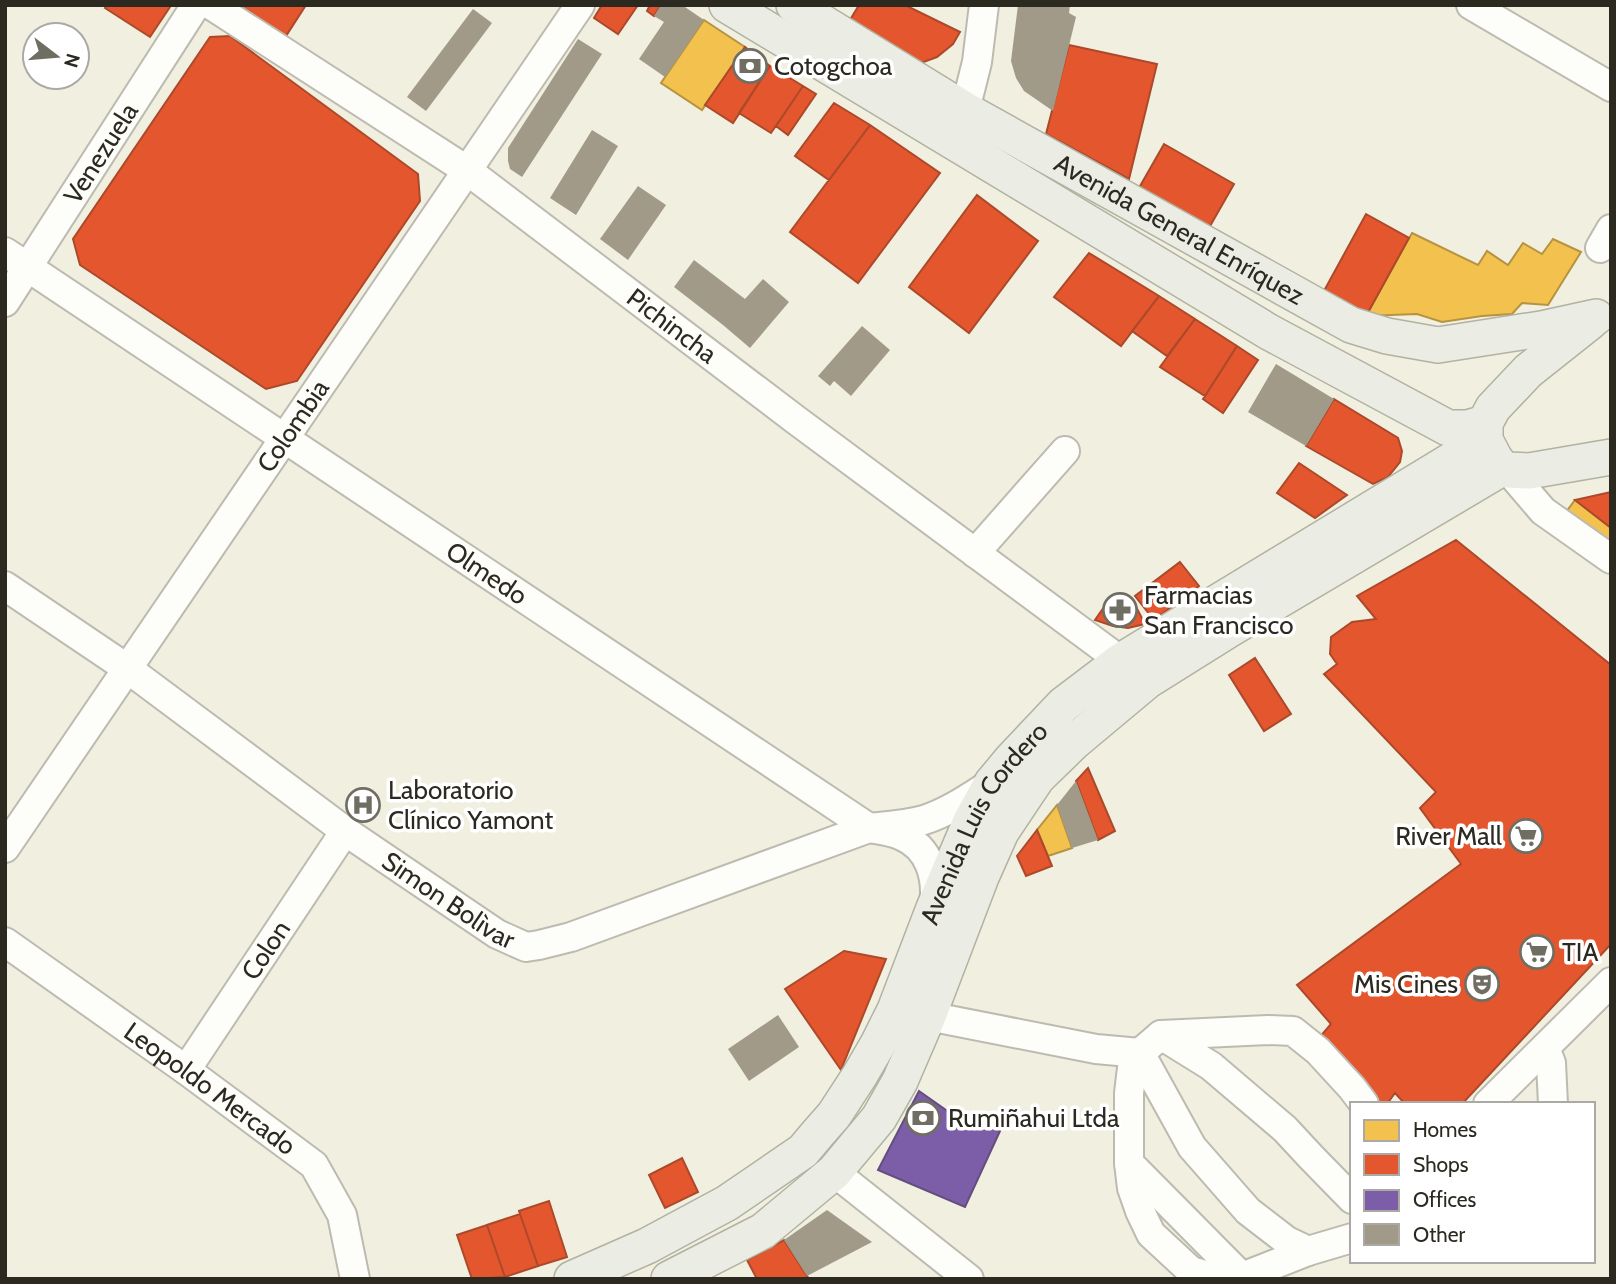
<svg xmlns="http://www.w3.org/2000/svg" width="1616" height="1284" font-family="Cabin,sans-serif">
	<rect width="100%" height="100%" fill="#f1efe0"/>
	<path fill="#f2c14e" stroke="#b69340" stroke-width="2" d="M704,20L745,47L702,110L661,83Z
		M1412,233L1478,265L1487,251L1508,265L1523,243L1542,254L1553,239L1581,252L1548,305L1522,303L1512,314L1482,316L1442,322L1417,314L1366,316Z
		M1575,500L1611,528V559L1560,520Z
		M1057,805L1072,848L1048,856L1037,830Z"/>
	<path fill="#e4572e" stroke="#ac492a" stroke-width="2" d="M107,5H169L170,7L150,37L105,8Z
		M239,5H306L286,36Z
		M602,5H638L618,34L594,18Z
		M650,5H661L654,16L647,11Z
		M859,5H905L960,32L953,44L937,57L921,63L850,20Z
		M230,36L418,174L420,201L297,381L266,389L80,265L73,239L210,37Z
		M1069,45L1157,64L1129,179L1046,134Z
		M745,47L770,66L733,123L705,105Z
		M770,66L803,86L771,133L739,113Z
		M803,86L816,94L788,135L776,126Z
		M834,103L870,125L829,180L795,156Z
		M870,125L940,173L858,283L790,232Z
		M1164,144L1234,184L1209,228L1139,188Z
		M977,195L1038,241L969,333L909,287Z
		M1366,214L1409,238L1366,316L1324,291Z
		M1089,253L1159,296L1121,346L1054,297Z
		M1159,296L1195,319L1167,356L1132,331Z
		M1195,319L1237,346L1205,396L1160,367Z
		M1237,346L1258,360L1223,413L1203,399Z
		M1334,399L1398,438L1402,451L1400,462L1388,477L1373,484L1306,446Z
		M1299,463L1347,495L1315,518L1277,493Z
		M1611,492V528L1575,500Z
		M1456,540L1611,665V944L1462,1104H1405L1395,1093L1387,1104H1380L1319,1038L1331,1024L1297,985L1461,864L1420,808L1436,792L1324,674L1337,664L1330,654L1331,637L1352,622L1376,619L1357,596Z
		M1180,562L1199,586L1154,620L1135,596Z
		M1111,597L1133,601L1145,624L1128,628L1113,626L1095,620Z
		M1255,658L1291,714L1264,731L1229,675Z
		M1088,768L1115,831L1098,840L1076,781Z
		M1037,830L1052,866L1026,876L1017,856Z
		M844,951L886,959L841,1070L785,989Z
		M682,1158L698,1192L665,1208L649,1175Z
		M549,1201L567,1257L538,1266L519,1211Z
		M520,1214L538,1266L505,1277L487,1225Z
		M487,1225L505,1277L472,1279L457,1235Z
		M784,1240L809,1279H757L747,1260Z"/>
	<path fill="#7b5ea7" stroke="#634e7e" stroke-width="2" d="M919,1091L956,1117L1000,1131L965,1207L878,1170Z"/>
	<path fill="#a19a88" d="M661,5H682L704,20L665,77L639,59L664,22L654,16Z
		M1018,5H1070L1069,13L1076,17L1053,111L1024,91L1016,78L1011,61Z
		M473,9L492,23L426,111L407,97Z
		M578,39L602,54L522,177L510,169L508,161V148Z
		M592,130L618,146L576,215L550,198Z
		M638,186L666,205L628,260L600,239Z
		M694,260L745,299L763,279L789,302L750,348L723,325L674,287Z
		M862,326L890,350L851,396L834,381L830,386L818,376Z
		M1276,364L1334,399L1306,446L1248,412Z
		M1076,781L1098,840L1072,848L1057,805Z
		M778,1015L799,1047L749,1081L728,1049Z
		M827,1210L872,1242L807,1276L784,1240Z"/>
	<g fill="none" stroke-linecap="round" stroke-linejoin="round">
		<g stroke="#bdbbb0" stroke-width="32">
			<g id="minor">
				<path id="s1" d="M211,5L468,171L796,420L1121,661"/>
				<path d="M1471,5L1611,87"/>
				<path d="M965,110L977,62L984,5"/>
				<path d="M1600,248L1611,229"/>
				<path id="s2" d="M5,252L869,828C880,830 892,831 902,836C930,848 938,878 934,906"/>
				<path id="s3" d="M5,302L196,5"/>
				<path d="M1508,470L1543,511L1611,559"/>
				<path d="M975,553L1065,451"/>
				<path id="s4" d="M5,586L128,669L345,831L497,934L526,947L539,945L571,937L869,828C888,826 906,825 924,820C949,812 970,797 992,783"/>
				<path id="s5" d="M5,848L580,5"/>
				<path id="s6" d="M5,942L186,1070L314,1165L342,1215L355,1279"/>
				<path d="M928,1016L1096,1049L1140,1053L1192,1147L1248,1211L1287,1241L1308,1251L1352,1238"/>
				<path d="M1161,1035L1211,1066L1285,1129L1311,1157L1352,1199"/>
				<path d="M1545,1048L1551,1063L1553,1104"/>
				<path id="s7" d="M186,1070L345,831"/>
				<path d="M1488,1104L1611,982"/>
				<path d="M1129,1163L1242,1277"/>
				<path d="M834,1172L969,1279"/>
				<path d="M1217,1279L1191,1271L1151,1234L1140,1211L1132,1188L1129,1163V1093L1132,1068L1140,1053L1161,1035L1268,1030L1293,1031L1318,1051L1352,1088L1364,1104"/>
				<path d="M1237,1279L1308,1251"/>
			</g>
		</g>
		<g stroke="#b1b2a1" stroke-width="38">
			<g id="major">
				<path d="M727,5L1269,332L1448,428H1467L1485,423"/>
				<path id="s8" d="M794,5L965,110L1351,325L1387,336L1438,345L1541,329L1596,317"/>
				<path d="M1591,321L1528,371L1493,408L1485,423V440L1495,459L1502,468L1508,470L1529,471L1611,457"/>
				<path id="s9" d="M572,1279L647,1246L727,1203L803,1151L819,1132L834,1115L860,1075L878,1044L895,1010L934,908L971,821L992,783L1012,759L1063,705L1121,661L1485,440"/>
				<path d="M669,1279L763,1231L834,1172L879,1118L900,1081L928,1016L981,877L1001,832L1037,778L1074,742L1147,681L1230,629L1502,468"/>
			</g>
		</g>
		<use href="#minor" stroke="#fdfdfa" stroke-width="28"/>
		<use href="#major" stroke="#ebece4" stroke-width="35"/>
	</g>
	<defs>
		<g id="bank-ring" transform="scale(1.75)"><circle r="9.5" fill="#fff" stroke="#706e63" stroke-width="1.5"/><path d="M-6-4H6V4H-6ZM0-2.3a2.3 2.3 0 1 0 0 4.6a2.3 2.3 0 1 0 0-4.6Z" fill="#706e63"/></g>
		<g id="pharmacy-ring" transform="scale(1.75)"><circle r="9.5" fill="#fff" stroke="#706e63" stroke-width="1.5"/><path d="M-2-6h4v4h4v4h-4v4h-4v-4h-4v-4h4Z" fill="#706e63"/></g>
		<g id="hospital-ring" transform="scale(1.75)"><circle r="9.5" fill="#fff" stroke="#706e63" stroke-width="1.5"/><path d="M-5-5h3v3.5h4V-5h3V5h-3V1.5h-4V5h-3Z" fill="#706e63"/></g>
		<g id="supermarket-ring" transform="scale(1.75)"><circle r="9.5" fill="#fff" stroke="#706e63" stroke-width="1.5"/><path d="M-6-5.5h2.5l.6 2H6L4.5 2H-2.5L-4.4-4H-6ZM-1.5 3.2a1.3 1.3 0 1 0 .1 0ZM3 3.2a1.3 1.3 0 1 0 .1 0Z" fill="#706e63"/></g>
		<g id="theatre-ring" transform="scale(1.75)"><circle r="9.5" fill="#fff" stroke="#706e63" stroke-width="1.5"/><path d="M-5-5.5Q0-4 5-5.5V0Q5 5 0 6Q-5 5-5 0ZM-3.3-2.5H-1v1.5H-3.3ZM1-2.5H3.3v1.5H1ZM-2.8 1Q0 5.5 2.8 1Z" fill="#706e63"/></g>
	</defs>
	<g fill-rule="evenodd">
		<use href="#bank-ring" x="750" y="66"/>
		<use href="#pharmacy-ring" x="1120" y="610"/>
		<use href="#hospital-ring" x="363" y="805"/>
		<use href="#supermarket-ring" x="1526" y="836"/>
		<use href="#supermarket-ring" x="1537" y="952"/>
		<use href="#theatre-ring" x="1482" y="984"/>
		<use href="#bank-ring" x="923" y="1118"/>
	</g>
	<g text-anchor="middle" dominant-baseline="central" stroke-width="7" stroke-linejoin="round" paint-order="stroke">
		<g font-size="26" fill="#2b2920" stroke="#fff" text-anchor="start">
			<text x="774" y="66">Cotogchoa</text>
			<text x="1144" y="595">Farmacias<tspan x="1144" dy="30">San Francisco</tspan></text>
			<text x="388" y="790">Laboratorio<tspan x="388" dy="30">Clínico Yamont</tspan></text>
			<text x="1502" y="836" text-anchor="end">River Mall</text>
			<text x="1562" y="952">TIA</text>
			<text x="1458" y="984" text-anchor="end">Mis Cines</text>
			<text x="948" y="1118">Rumiñahui Ltda</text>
		</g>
		<g font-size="26" fill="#2b2920" stroke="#fff">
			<text stroke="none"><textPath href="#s3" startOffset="177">Venezuela</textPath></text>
			<text stroke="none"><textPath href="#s8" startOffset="446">Avenida General Enríquez</textPath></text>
			<text stroke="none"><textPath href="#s1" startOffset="562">Pichincha</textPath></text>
			<text stroke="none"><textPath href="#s5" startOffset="511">Colombia</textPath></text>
			<text stroke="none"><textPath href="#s2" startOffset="579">Olmedo</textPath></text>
			<text stroke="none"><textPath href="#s9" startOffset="642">Avenida Luis Cordero</textPath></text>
			<text stroke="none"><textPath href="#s4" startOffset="544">Simon Bolìvar</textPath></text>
			<text stroke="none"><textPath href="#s7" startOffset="144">Colon</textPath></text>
			<text stroke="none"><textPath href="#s6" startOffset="252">Leopoldo Mercado</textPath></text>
		</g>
	</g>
	<rect width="1616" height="1284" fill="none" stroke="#2b2920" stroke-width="14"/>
	<rect x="1350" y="1102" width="245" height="161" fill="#ffffff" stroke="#aaa9a6" stroke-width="2"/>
	<rect x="1364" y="1120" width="35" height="21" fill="#f2c14e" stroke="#aaa9a6" stroke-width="2"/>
	<text x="1413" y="1137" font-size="21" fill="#2b2920">Homes</text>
	<rect x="1364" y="1154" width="35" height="21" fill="#e4572e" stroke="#aaa9a6" stroke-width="2"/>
	<text x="1413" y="1172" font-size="21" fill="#2b2920">Shops</text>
	<rect x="1364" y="1190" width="35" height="21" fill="#7b5ea7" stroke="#aaa9a6" stroke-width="2"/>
	<text x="1413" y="1207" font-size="21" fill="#2b2920">Offices</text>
	<rect x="1364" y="1224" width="35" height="21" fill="#a19a88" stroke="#aaa9a6" stroke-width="2"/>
	<text x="1413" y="1242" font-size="21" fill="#2b2920">Other</text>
	<g transform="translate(56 56) rotate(106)"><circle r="33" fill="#ffffff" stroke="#aaa9a6" stroke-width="2"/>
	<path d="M0-5L12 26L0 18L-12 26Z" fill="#706e63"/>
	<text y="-10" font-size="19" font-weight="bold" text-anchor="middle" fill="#2b2920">N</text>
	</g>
</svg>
